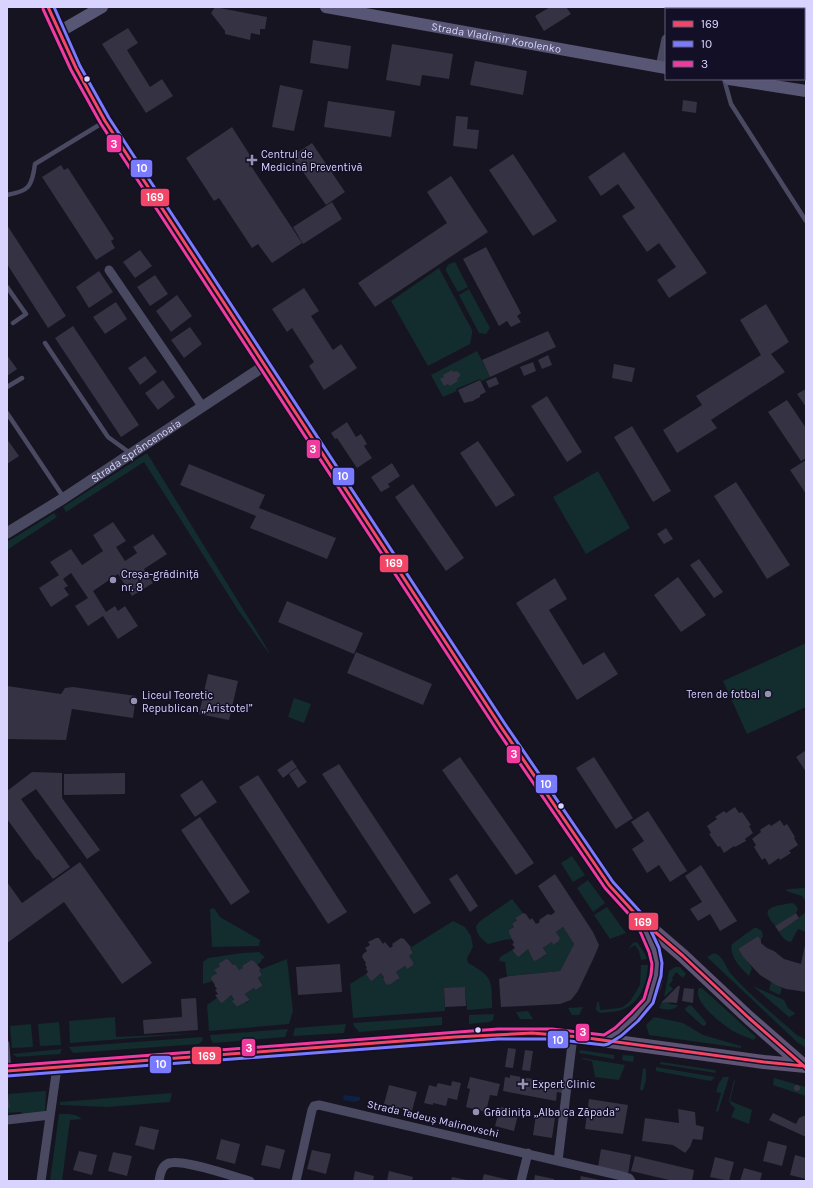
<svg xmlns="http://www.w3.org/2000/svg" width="813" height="1188" font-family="Karla,sans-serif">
	<rect width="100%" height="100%" fill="#161421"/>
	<path fill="#132c2d" d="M455,262L468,287L458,292L446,271V268L449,264Z
		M439,268L472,330V334L470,344L428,366L391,301Z
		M469,289L490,328L486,334L479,333L459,295Z
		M477,351L490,377L482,381L480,379L456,389L457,391L443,397L431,375Z
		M147,453L265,645L270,655L238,610L144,462L66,512L63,507Z
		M598,471L630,528L586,554L553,497Z
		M54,513L57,517L7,550V542Z
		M806,643V707L747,734L723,681Z
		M294,698L311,704L304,723L288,717Z
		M572,856L585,875L573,882L561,863Z
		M588,880L605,903L593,912L577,888Z
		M806,888V902L802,896L786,891L788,889Z
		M512,899L523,913L515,918L517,920L512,924L514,927L509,930V933L513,939L504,940L488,944C482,939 476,935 476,926L480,921Z
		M792,903C795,904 796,905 798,909L796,913L775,926C773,923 769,919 768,915C764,906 786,904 792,903Z
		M607,907L626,933L610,939L594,915Z
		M214,908L220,917L260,940L259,946L212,947L210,909Z
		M806,912V932L798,929L791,942C785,941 782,937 779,932Z
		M453,921L465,927L471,936L473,947L467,958L468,963C493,977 492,980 492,1008L467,1010L465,987L444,989L445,1011L353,1018L350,984L366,974L370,980L372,981L381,973L386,984L395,980L396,981L400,978L396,972L405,966L407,968L409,956L413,953L410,948Z
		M563,927L574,944L560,971L507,976L505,962L499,961L500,957L512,950L517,956L519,957L528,949L533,960L535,961L542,956L543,957L547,954L543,948L552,942L554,944L559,941L560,938L556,932Z
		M754,928H757L762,931L763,936L761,940L758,936L738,949L752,968L749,976C740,967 729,957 732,944Z
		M637,942L645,954L647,959L641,960L639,951L635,945L628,949L633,943Z
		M259,952L265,957L261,960L262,961L257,965L254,961L251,960L242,966L243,968L239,970L235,964L233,965L229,960C225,959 221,962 218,964L220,966L215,970L217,973L212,976L213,981L203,984V962L208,958L242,953Z
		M714,953C723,955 726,968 731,974C751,996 774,1015 797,1035L806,1040V1048L797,1042L707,957Z
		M287,959L293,1011L289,1024L209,1031L207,1005L217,998L220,1002H222L231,995L236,1006H238L245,1002L246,1003L250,1000L245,994L254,988L256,990L262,986V983L258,978L262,975L259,970Z
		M641,965H648C647,982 641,1004 621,1010C615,1012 607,1012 600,1013L596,1010L597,1002H599L600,1010L619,1008L623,1007L631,1000L640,985Z
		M675,967H680L686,974L683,978L676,972L672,978L673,980L669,985L673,989L664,997L669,971Z
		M771,982L782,987L780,995L769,990Z
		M753,986L784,1000L788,1008L795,1013V1014L789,1017Z
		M699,988H702L756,1037L754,1040C747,1037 740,1035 733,1031C723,1025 691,1001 699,988Z
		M662,1002H670L669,1004L678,1005C674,1011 665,1010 659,1008Z
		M691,1005L706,1022V1025L703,1026L686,1011L685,1009L688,1006Z
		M583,1007L579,1015H572L568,1008Z
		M528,1011L533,1019H520L516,1012Z
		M494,1014L493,1020L490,1022L469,1024V1015Z
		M115,1017L116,1037L200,1033L70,1043L69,1021Z
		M442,1017V1025L359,1032L354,1026L353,1023Z
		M654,1017L683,1023L703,1035L741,1046V1048L649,1035L646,1025Z
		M59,1022L61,1045L40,1046L38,1024Z
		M31,1024L33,1047L12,1048L10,1026Z
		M346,1024L344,1033L293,1036L295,1028Z
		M288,1029L285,1037L213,1043L211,1040L210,1035Z
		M202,1037L203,1040L199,1044L73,1053L69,1047Z
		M62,1049L60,1054L17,1057L12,1054Z
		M580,1050L614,1055V1059L579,1053Z
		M623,1055L634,1056L633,1062L622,1060Z
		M582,1058L625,1065L619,1080L595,1077L592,1061L582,1059Z
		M661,1062L715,1070L716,1073L659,1064Z
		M656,1067L715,1077L711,1081L656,1071Z
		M643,1068L646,1069V1080L643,1090H640Z
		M723,1077H729L718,1112L716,1111L721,1093L716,1092L719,1083Z
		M774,1078L806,1087V1096L773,1085Z
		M734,1080L735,1081L730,1101L752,1110L749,1124L731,1117L735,1108L732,1106L729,1101Z
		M46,1091L45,1113L25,1115L20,1112L7,1113V1094Z
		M172,1093L170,1102L107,1107L60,1105V1102Z
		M59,1114C68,1114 75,1113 82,1119L70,1120L62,1181H50Z"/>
	<path fill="#0d2144" d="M344,1095L360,1097V1100L355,1102L343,1100Z"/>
	<path fill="#343243" d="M215,7L267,17L265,29H260V35L251,33L250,40L225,34V31L211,13Z
		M550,7H566L571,14L544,31L535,16Z
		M797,7H806V42H804V9H797Z
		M128,28L138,43L127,50L150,87L162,79L173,96L146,113L102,44Z
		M313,40L351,46L348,69L310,63Z
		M392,44L453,54L449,79L422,75L420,86L386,80Z
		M475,61L527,71L523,95L470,85Z
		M280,85L303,90L294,131L272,127Z
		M683,100L697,102L696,113L682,111Z
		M328,101L395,111L391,137L324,127Z
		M456,116L468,117L467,129L479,130L477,149L453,146Z
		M232,127L255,163L251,166L302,243L272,263L258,244L252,248L219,198L214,201L186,158Z
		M312,143L345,192L326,205L292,156Z
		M624,152L707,273L669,298L657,280L676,267L659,243L647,252L622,216L635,208L618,184L601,196L588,177Z
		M513,154L557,221L533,236L489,170Z
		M61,165L64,170L68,168L114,239L111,241L115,248L96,260L42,177Z
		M451,176L488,232L375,307L358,283L447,223L427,192Z
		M332,202L342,219L303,244L293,227Z
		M7,225L66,316L48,328L7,264Z
		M486,247L521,313L517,316L521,322L511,327L507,321L499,326L463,259Z
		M140,250L152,266L135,278L123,262Z
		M99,271L113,292L89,308L76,287Z
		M155,275L168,294L150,306L137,287Z
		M304,288L319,311L311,316L333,350L341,344L357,368L324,390L309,366L314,362L292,328L287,332L272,309Z
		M177,295L192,316L171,332L156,311Z
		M116,302L127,319L105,334L93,317Z
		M766,304L789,342L771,354L785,372L711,420L717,428L677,453L663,430L702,405L696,396L761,355L740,320Z
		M73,326L139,425L121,437L55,338Z
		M190,327L202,344L184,358L171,340Z
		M548,331L556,347L490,377L482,360Z
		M7,355L17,369L7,376Z
		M548,355L552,365L542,369L538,360Z
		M145,356L157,372L140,385L128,368Z
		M533,362L536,371L524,376L520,367Z
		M614,364L635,368L632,382L612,378Z
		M452,370L453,372L457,371L460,374V376L457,379L458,381L450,386L448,384L444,386L440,379L444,377L443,375Z
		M496,377L499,384L489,388L486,381Z
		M163,380L175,397L158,410L145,393Z
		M480,380L486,392L480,395V397L474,400L473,401L464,403L458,390Z
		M806,389V407L797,394Z
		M547,396L582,452L567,462L531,406Z
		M787,400L806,428V458L801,461L768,412Z
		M347,422L356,437L361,434L367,444L364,446L372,458L357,468L337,438L335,439L331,433Z
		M632,426L671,491L653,502L614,437Z
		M7,439L19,456L7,464Z
		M478,441L515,495L496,507L460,453Z
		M806,460V494L790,470Z
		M392,463L400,476L388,484L390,487L381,492L371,477Z
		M189,464L265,495L259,508L336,538L327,559L250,528L256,516L180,485Z
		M736,482L790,565L767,579L714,496Z
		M413,484L464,558L446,571L395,497Z
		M113,522L126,541L116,547L125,561L137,553L133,547L153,534L167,554L144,569L153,583L132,596L118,574L93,591L106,612L115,606L118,611L125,606L138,626L118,639L103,616L88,626L75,606L88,598L71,573L63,579L68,586L64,588L69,595L51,607L39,588L59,575L50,562L71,549L82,565L103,551L93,535Z
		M666,528L673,539L664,544L657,534Z
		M699,559L723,592L714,598L690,565Z
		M678,577L706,615L681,632L654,595Z
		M555,578L567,599L549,610L583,665L604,652L618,674L577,700L516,603Z
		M287,601L363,633L354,654L278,622Z
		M356,652L432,684L423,705L347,673Z
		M208,674L238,681L229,720L199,714Z
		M7,686L61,694L65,688L73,687L136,696L133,718L72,709L66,740L7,739Z
		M806,750V772L796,757Z
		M460,757L534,863L516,875L442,770Z
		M594,757L633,818L616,829L576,768Z
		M292,760L297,767L283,778L277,770Z
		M339,764L431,903L414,914L322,774Z
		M297,768L307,782L298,788L289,774Z
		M32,772L62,773V798L100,850L87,859L36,789L21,799L70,867L53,879L38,859L37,860L7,819V791Z
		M125,773V794L64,795V774Z
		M258,775L347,912L328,924L239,787Z
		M202,780L217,802L195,817L180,795Z
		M735,807L739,813L742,812L751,825L749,826L753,833L745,839L746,841L735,847L734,846L724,853L720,846L718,847L709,834L711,833L707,826L717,819L715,817L724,811L726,813Z
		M648,811L687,871L670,882L659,865L647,873L632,849L644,841L631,822Z
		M200,817L250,892L231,905L181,830Z
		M780,820L784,826L787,824L795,837L794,838L798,845L789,851L791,853L780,860L779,858L769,865L765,858L762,860L754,847L756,845L752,839L761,832L760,830L769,824L771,826Z
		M80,862L152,963L122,984L64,902L7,943V882L22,903Z
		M701,865L737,921L720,931L710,914L698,921L690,909L702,902L685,876Z
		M457,874L478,906L470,912L449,879Z
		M555,874L593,932L599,945L595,955L578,991L571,1000L560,1004L501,1007L499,979L509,976L560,971L574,944L563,927L556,932L560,938L559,941L553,945L552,942L543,948L547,954L535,961L533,960L528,949L519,957L517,956L512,950L515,948L512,944L514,943L509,933V930L514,927L512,924L517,920L515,918L523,913L526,914L530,920L532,918L536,924L540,922L539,920L548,914L551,915L555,912L538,886Z
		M796,913L799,918L779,932L775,926Z
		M758,936L761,940V943L767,948L774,951L784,959L801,964L805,945H806V992L786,989L776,985L760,975L744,958L738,949Z
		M376,938H379L383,944L385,942L390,948L393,946L392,944L401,938L404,939L411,947L410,948L413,953L409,956L413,962V965L407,969L405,966L396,972L400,978L389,985L386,984L383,979L384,978L381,973L372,981L370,980L366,974L368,972L366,969L367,968L365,964L366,963L362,957L363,954L367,951L365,948L370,945L368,942Z
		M226,959L229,960L233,965L235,964L239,970L243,968L242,966L251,960L254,961L261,969L259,970L262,975L258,978L262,984V986L256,990L254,988L245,994L250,1000L238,1006H236L232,1001L234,1000L231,995L222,1003L220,1002L215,995L218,994L215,990L217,989L214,985H215L211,979L212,976L217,973L214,970L220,966L218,964Z
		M340,964L342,992L298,995L296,967Z
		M678,986H680L677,1003L665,1002L663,1003L662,1002Z
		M465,987L466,1006L445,1007L444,988Z
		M684,988L694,989L693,1003L682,1001Z
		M196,998L198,1030L144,1034L143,1020L182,1017L181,999Z
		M508,1048L516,1049L513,1068L505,1067Z
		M525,1050L533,1051L530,1071L522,1070Z
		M510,1075L561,1084V1088H563L562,1093L557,1092L556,1101L503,1091L505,1077L510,1078Z
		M470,1077L500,1084L497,1096L490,1095L486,1112L466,1107L470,1089L467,1088Z
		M452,1081L461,1083L457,1100L448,1098L446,1106L433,1103V1105L424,1103L429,1085L436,1087L438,1083L451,1086Z
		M794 1088a3 3 0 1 1 6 0a3 3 0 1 1-6 0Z
		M389,1085L417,1092L412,1111L384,1104Z
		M7,1095H8L10,1108H7Z
		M589,1099L628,1105L623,1134L585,1129Z
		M500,1107L519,1111L514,1131L495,1126Z
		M678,1109L695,1112L696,1125L704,1127L702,1140L693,1139L690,1147L685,1153L673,1145L642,1141L645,1118L679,1123Z
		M773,1113L796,1124L799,1118L806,1115V1137L769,1120Z
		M536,1115L555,1118L552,1138L533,1135Z
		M140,1126L159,1130L154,1150L135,1145Z
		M221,1139L240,1144L235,1164L216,1159Z
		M768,1141L787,1146L782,1166L763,1161Z
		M266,1145L285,1150L280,1169L261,1165Z
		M601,1149L631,1155L628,1175L598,1167Z
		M312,1150L331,1154L326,1174L307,1169Z
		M79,1151L97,1155L92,1175L73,1170Z
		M113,1152L132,1156L127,1176L108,1171Z
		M795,1155L806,1158V1179L790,1175Z
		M635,1156L694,1170L692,1181H673L631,1171Z
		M715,1157L734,1162L729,1181L710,1177Z
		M744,1168L762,1173L760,1181H740Z
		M355,1171L374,1176L373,1181H353Z
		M389,1171L413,1177L412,1181H387Z
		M484,1174L509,1180V1181H482Z
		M535,1175L554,1179V1181H534Z
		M581,1176L600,1180V1181H580Z
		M452,1177L467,1180V1181H451Z"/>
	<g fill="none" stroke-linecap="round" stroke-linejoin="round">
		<path stroke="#4a4962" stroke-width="4.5" d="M777,9V7
			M804,72H806
			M724,79L731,104L806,221
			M7,195C29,191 32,187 35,164L104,122
			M7,287L26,314L13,323
			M45,343L108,437L130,453
			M7,387L22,378
			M7,413L64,498
			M7,1043L9,1069"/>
		<path stroke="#4a4962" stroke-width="9" d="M672,7L674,9
			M660,67L666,39
			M109,270L202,406
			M7,1120L50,1115
			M558,1161L573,1036
			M41,1181L57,1067
			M159,1181C160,1175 161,1167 167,1164C179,1157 234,1177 250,1181
			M296,1181L312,1110L314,1106L319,1105L622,1176L629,1178L631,1181
			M521,1181L528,1153"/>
		<path stroke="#4a4962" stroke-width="11" id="s1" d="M7,533L64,498L264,366"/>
		<g stroke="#575674" stroke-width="12">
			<path id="s2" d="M326,7L666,68"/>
			<path d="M59,32L102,7"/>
			<path d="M729,79L806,91"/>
		</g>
		<path stroke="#5e5373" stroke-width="14" d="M48,7L76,68L105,121L501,727L609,885L640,919L683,956L749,1018L804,1066
			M605,1040C637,1019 666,992 654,950C652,942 647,933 642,925
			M7,1071L454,1037L532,1033L580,1037L764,1062L806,1066"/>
		<g stroke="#130f26" stroke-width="6">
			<path id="bus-1" d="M48,7L76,68L105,121L501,727L609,885L640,919L683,956L749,1018L806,1068
				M7,1071L454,1037L532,1033L580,1037L764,1062L804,1066"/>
		</g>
		<g stroke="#130f26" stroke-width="6">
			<path id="bus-2" d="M7,1076L498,1039H552L604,1045L608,1044L621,1036L638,1021L653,1003L661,976L662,963L659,948L644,916L613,882L505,724L109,118L80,66L54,7"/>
		</g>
		<g stroke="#130f26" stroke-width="6">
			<path id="bus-3" d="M7,1066L498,1029H552L604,1035L615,1028L631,1013L644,999L651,975L652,964L649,952L636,922L605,888L497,730L101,124L71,70L43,9"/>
		</g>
		<use href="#bus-1" stroke="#f34667" stroke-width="3"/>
		<use href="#bus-2" stroke="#7a7aff" stroke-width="3"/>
		<use href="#bus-3" stroke="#f13a9d" stroke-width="3"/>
	</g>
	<g fill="#d9d4ff" stroke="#130f26" stroke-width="1.5">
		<circle cx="87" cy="79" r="3.5"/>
		<circle cx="561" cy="806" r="3.5"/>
		<circle cx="478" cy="1030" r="3.5"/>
	</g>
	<g fill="#9591b1" stroke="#130f26" stroke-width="1.5">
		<path d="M250 154h4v4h4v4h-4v4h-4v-4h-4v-4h4z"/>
		<circle cx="113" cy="580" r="4"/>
		<circle cx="768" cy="694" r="4"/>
		<circle cx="134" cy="701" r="4"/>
		<path d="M521 1078h4v4h4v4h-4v4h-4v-4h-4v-4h4z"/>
		<circle cx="476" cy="1112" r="4"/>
	</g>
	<g text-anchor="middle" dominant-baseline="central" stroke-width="3" stroke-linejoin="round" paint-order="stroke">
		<g font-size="11" fill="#d9d4ff" stroke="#130f26">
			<text stroke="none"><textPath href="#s2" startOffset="173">Strada Vladimir Korolenko</textPath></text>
			<text stroke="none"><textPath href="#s1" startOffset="153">Strada Sprâncenoaia</textPath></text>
			<text transform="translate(433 1119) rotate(13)">Strada Tadeuș Malinovschi</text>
		</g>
		<g font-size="11" fill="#d9d4ff" stroke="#130f26" text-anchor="start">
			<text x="261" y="154">Centrul de<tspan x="261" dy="13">Medicină Preventivă</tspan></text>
			<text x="121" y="574">Creșa-grădiniță<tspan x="121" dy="13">nr. 8</tspan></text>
			<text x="760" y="694" text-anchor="end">Teren de fotbal</text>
			<text x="142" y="695">Liceul Teoretic<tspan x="142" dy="13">Republican „Aristotel”</tspan></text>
			<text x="532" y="1084">Expert Clinic</text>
			<text x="484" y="1112">Grădinița „Alba ca Zăpada”</text>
		</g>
	</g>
	<g stroke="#130f26" stroke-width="1.5">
		<rect x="106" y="134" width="16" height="19" rx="4" fill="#f13a9d"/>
		<rect x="130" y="159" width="23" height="19" rx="4" fill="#7a7aff"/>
		<rect x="140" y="188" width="30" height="19" rx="4" fill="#f34667"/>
		<rect x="306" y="439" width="15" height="20" rx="4" fill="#f13a9d"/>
		<rect x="332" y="467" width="23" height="19" rx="4" fill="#7a7aff"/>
		<rect x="379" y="554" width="30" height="19" rx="4" fill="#f34667"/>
		<rect x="506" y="745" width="15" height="19" rx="4" fill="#f13a9d"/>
		<rect x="535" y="774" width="23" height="20" rx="4" fill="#7a7aff"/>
		<rect x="628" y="912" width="31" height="19" rx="4" fill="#f34667"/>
		<rect x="575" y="1023" width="15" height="19" rx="4" fill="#f13a9d"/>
		<rect x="547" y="1030" width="22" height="19" rx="4" fill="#7a7aff"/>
		<rect x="241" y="1038" width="15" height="19" rx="4" fill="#f13a9d"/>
		<rect x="191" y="1046" width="31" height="19" rx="4" fill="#f34667"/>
		<rect x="149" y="1055" width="23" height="19" rx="4" fill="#7a7aff"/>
	</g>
	<g font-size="11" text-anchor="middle" font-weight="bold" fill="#fff">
		<text x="114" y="148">3</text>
		<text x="142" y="172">10</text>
		<text x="155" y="201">169</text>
		<text x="313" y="453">3</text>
		<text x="343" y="480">10</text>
		<text x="394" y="567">169</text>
		<text x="514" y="758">3</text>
		<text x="546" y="788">10</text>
		<text x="643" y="926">169</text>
		<text x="583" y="1036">3</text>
		<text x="558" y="1044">10</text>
		<text x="249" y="1052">3</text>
		<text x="207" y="1060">169</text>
		<text x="161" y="1068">10</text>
	</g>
	<rect width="813" height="1188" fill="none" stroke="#d9d4ff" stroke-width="16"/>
	<rect x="665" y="8" width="140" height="72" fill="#130f26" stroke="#625e7d"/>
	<rect x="673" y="21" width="20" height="6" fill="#f34667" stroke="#625e7d"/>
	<text x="701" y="28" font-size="12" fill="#d9d4ff">169</text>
	<rect x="673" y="41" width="20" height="6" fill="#7a7aff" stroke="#625e7d"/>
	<text x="701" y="48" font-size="12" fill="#d9d4ff">10</text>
	<rect x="673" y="61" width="20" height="6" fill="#f13a9d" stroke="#625e7d"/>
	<text x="701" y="68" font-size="12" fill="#d9d4ff">3</text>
</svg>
